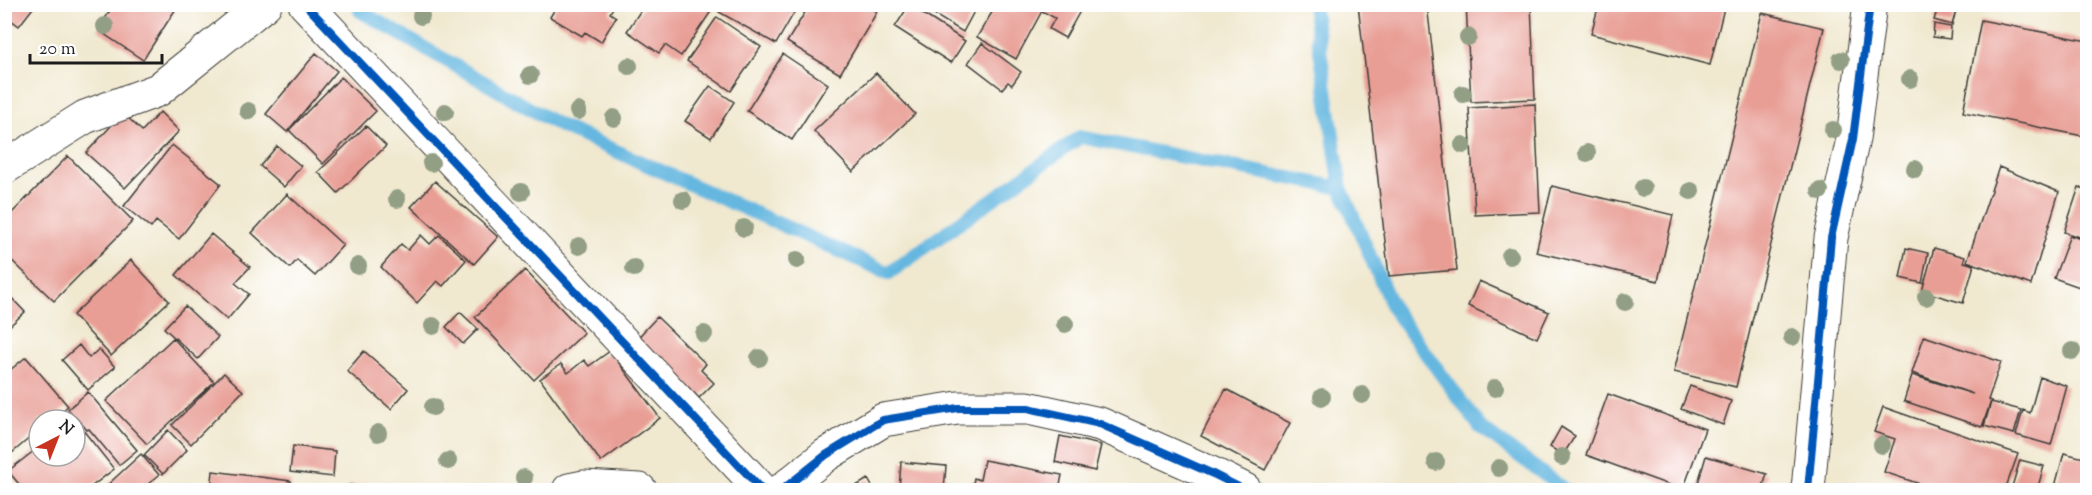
<svg xmlns="http://www.w3.org/2000/svg" width="2092" height="495" font-family="'Sorts Mill Goudy',serif">
	<rect width="100%" height="100%" fill="#fff"/>
	<filter id="ink" filterUnits="userSpaceOnUse"><feTurbulence type="fractalNoise" baseFrequency=".0167" numOctaves="2"/><feDisplacementMap in="SourceGraphic" scale="12" xChannelSelector="R" yChannelSelector="G"/><feConvolveMatrix kernelMatrix="1 2 1 2 8 2 1 2 1" color-interpolation-filters="sRGB"/></filter>
	<filter id="wash" filterUnits="userSpaceOnUse"><feTurbulence type="fractalNoise" baseFrequency=".008" numOctaves="4" result="noise"/><feDisplacementMap in="SourceGraphic" scale="24" xChannelSelector="R" yChannelSelector="G"/><feGaussianBlur stdDeviation="1.35" result="paint"/><feColorMatrix in="noise" values="0 0 0 0 0 0 0 0 0 0 0 0 0 0 0 0 0 1.4 0 .05"/><feComposite in="paint" operator="in"/></filter>
	<g filter="url(#wash)">
		<rect width="100%" height="100%" fill="#f0e8cf"/>
		<g fill="none" stroke-linecap="round" stroke-linejoin="round">
			<path stroke="#65b7e0" stroke-width="14" d="M1313,4L1341,188L1393,309L1480,427L1565,490
				M360,11L562,127L889,273L1080,137L1341,188"/>
		</g>
		<g id="blocks">
			<path fill="#e89e95" d="M4,4H36L19,26L7,17L4,20Z
				M114,4H179L143,60L98,30Z
				M558,4H615L610,13L616,17L601,42L585,32L582,36L550,17Z
				M645,4H716L681,56L665,45L659,53L627,31Z
				M723,4H799L776,44L719,12Z
				M810,4H865L877,12L840,74L787,42Z
				M916,4H978L963,32Z
				M997,4H1084L1065,38L1049,29L1055,18L1042,11L1016,59L977,37Z
				M1358,4H1427L1457,270L1389,276Z
				M1466,4H1531L1535,99L1471,102Z
				M1599,4H1725L1710,65L1591,34Z
				M1939,4H1958L1952,25L1934,20Z
				M909,5L965,41L951,63L895,27Z
				M1762,13L1824,28L1736,387L1674,372Z
				M717,17L761,47L731,91L687,61Z
				M1981,20L2088,41V137L1963,112Z
				M1934,24L1951,27L1950,39L1933,37Z
				M982,43L1021,72L1012,85L1008,82L1002,89L968,63Z
				M316,53L337,71L287,132L266,114Z
				M783,54L828,84L792,140L747,111Z
				M876,73L915,114L853,172L814,131Z
				M341,77L376,111L323,164L289,130Z
				M710,86L734,102L711,138L685,121Z
				M1535,104L1540,212L1475,215L1469,108Z
				M160,112L179,131L125,188L86,153L123,113L142,131Z
				M366,126L386,146L338,193L318,172Z
				M172,145L221,184L179,239L156,221L151,228L124,206Z
				M277,146L301,166L284,187L260,166Z
				M68,156L133,221L54,301L4,253V221Z
				M1999,167L2059,192L2031,285L1967,261Z
				M435,181L498,237L474,264L411,207Z
				M1552,186L1673,215L1658,281L1536,252Z
				M2079,187L2088,190V240L2064,232Z
				M287,194L343,245L315,276L297,260L290,268L252,233Z
				M211,234L250,267L235,283L249,294L227,320L176,275Z
				M421,235L430,244L439,235L466,260L443,286L437,281L417,303L381,267L401,244L408,250Z
				M2070,235L2088,242V290L2054,278Z
				M1906,248L1928,253L1922,283L1900,278Z
				M1934,248L1965,257L1964,262L1974,265L1963,303L1922,291Z
				M131,260L169,301L111,356L73,315Z
				M525,270L584,333L534,380L475,317Z
				M1479,281L1549,312L1537,338L1468,306Z
				M4,290L25,312L4,331Z
				M185,306L218,337L198,359L164,328Z
				M460,312L478,329L463,344L446,327Z
				M657,317L706,364L701,370L714,383L699,398L685,384L631,345Z
				M1924,336L2001,362L1988,400L1991,401L1982,427L1904,401L1912,375L1973,394L1912,373Z
				M173,338L214,382L147,444L106,401Z
				M79,345L89,358L99,349L115,367L88,390L62,360Z
				M364,351L408,389L391,409L347,371Z
				M610,351L660,418L601,462L540,379L561,364L568,373L584,360L589,366Z
				M26,357L68,406L51,420H39V430L12,453L4,444V375Z
				M224,373L243,391L191,444L172,425Z
				M2040,377L2067,386L2051,445L2016,435L2023,410L2030,413Z
				M1690,386L1731,401L1723,425L1681,409Z
				M1226,389L1290,423L1265,470L1201,436Z
				M88,392L137,450L119,465L89,429L87,430L68,409Z
				M1608,394L1705,429L1683,490L1586,455Z
				M1991,402L2021,410L2014,434L1984,426Z
				M1883,407L2018,454L2005,490H1938L1884,472L1895,439L1874,432Z
				M75,420L114,469L87,490H24L8,471L39,447V456H75Z
				M1561,427L1575,436L1563,455L1550,447Z
				M168,430L187,450L163,474L144,455Z
				M1060,436L1101,445L1095,471L1055,462Z
				M293,446L335,451L333,477L290,472Z
				M2064,453L2088,459V490H2054Z
				M141,454L159,475L141,490H102Z
				M1706,456L1767,474L1762,490H1696Z
				M984,460L1062,475L1059,490H972L974,478L980,480Z
				M2020,460L2044,466L2037,490H2011Z
				M901,462L946,466L944,490H899Z
				M213,471L291,481L290,490H211Z
				M868,479L874,490H849Z
				M349,485L371,488V490H349Z"/>
		</g>
	</g>
	<g filter="url(#ink)">
		<use href="#blocks" fill-opacity="0" stroke="#3c3b37" stroke-width="1.5"/>
		<g fill="none" stroke-linecap="round" stroke-linejoin="round">
			<g stroke="#3c3b37" stroke-width="35">
				<path id="minor" d="M305,4L762,490
					M4,168L85,117L158,90L265,4
					M569,490L584,487L640,490
					M782,490L826,455L883,420L958,408H1028L1100,424L1213,474L1245,490"/>
			</g>
			<g stroke="#3c3b37" stroke-width="35">
				<path id="tertiary" d="M1808,490L1831,238L1853,139L1870,4"/>
			</g>
			<use href="#minor" stroke="#fff" stroke-width="33"/>
			<use href="#tertiary" stroke="#fff" stroke-width="33"/>
			<g stroke="#fff" stroke-width="11">
				<path id="cycleway" d="M305,4L762,490
					M782,490L826,455L883,420L958,408H1028L1100,424L1213,474L1245,490
					M1808,490L1831,238L1853,139L1870,4"/>
			</g>
			<use href="#cycleway" stroke="#0057b8" stroke-width="8"/>
		</g>
		<g fill="#929f85">
			<circle cx="421" cy="16" r="9"/>
			<circle cx="105" cy="26" r="9"/>
			<circle cx="1468" cy="37" r="9"/>
			<circle cx="1841" cy="60" r="9"/>
			<circle cx="629" cy="66" r="9"/>
			<circle cx="530" cy="75" r="9"/>
			<circle cx="1910" cy="79" r="9"/>
			<circle cx="1463" cy="94" r="9"/>
			<circle cx="248" cy="111" r="9"/>
			<circle cx="578" cy="111" r="9"/>
			<circle cx="445" cy="112" r="9"/>
			<circle cx="614" cy="118" r="9"/>
			<circle cx="1833" cy="130" r="9"/>
			<circle cx="1463" cy="145" r="9"/>
			<circle cx="1587" cy="153" r="9"/>
			<circle cx="431" cy="163" r="9"/>
			<circle cx="1915" cy="169" r="9"/>
			<circle cx="1643" cy="188" r="9"/>
			<circle cx="1691" cy="191" r="9"/>
			<circle cx="1820" cy="191" r="9"/>
			<circle cx="521" cy="192" r="9"/>
			<circle cx="397" cy="199" r="9"/>
			<circle cx="683" cy="200" r="9"/>
			<circle cx="744" cy="228" r="9"/>
			<circle cx="579" cy="246" r="9"/>
			<circle cx="1510" cy="256" r="9"/>
			<circle cx="797" cy="260" r="9"/>
			<circle cx="358" cy="266" r="9"/>
			<circle cx="634" cy="268" r="9"/>
			<circle cx="1926" cy="297" r="9"/>
			<circle cx="1625" cy="302" r="9"/>
			<circle cx="1065" cy="324" r="9"/>
			<circle cx="433" cy="326" r="9"/>
			<circle cx="704" cy="334" r="9"/>
			<circle cx="1792" cy="337" r="9"/>
			<circle cx="2072" cy="351" r="9"/>
			<circle cx="759" cy="358" r="9"/>
			<circle cx="1495" cy="388" r="9"/>
			<circle cx="1362" cy="395" r="9"/>
			<circle cx="1322" cy="397" r="9"/>
			<circle cx="433" cy="407" r="9"/>
			<circle cx="378" cy="433" r="9"/>
			<circle cx="1882" cy="445" r="9"/>
			<circle cx="1562" cy="457" r="9"/>
			<circle cx="448" cy="461" r="9"/>
			<circle cx="1436" cy="462" r="9"/>
			<circle cx="1499" cy="468" r="9"/>
			<circle cx="524" cy="478" r="9"/>
		</g>
	</g>
	<rect width="2092" height="495" fill="none" stroke="#fff" stroke-width="24"/>
	<g transform="translate(57 438) rotate(42)"><circle r="28" fill="#ffffff" stroke="#a4a4a4" stroke-width="1.5"/>
	<path d="M0-4.5L10 22L0 15L-10 22Z" fill="#c8321e"/>
	<text y="-9" font-size="16" font-weight="bold" text-anchor="middle" fill="#1c1c1c">N</text>
	</g>
	<path d="M30 54v9h132v-9" fill="none" stroke="#1c1c1c" stroke-width="3"/>
	<text x="39" y="54" font-size="18" fill="#1c1c1c" stroke="#ffffff" stroke-width="4.5" paint-order="stroke">20 m</text>
</svg>
